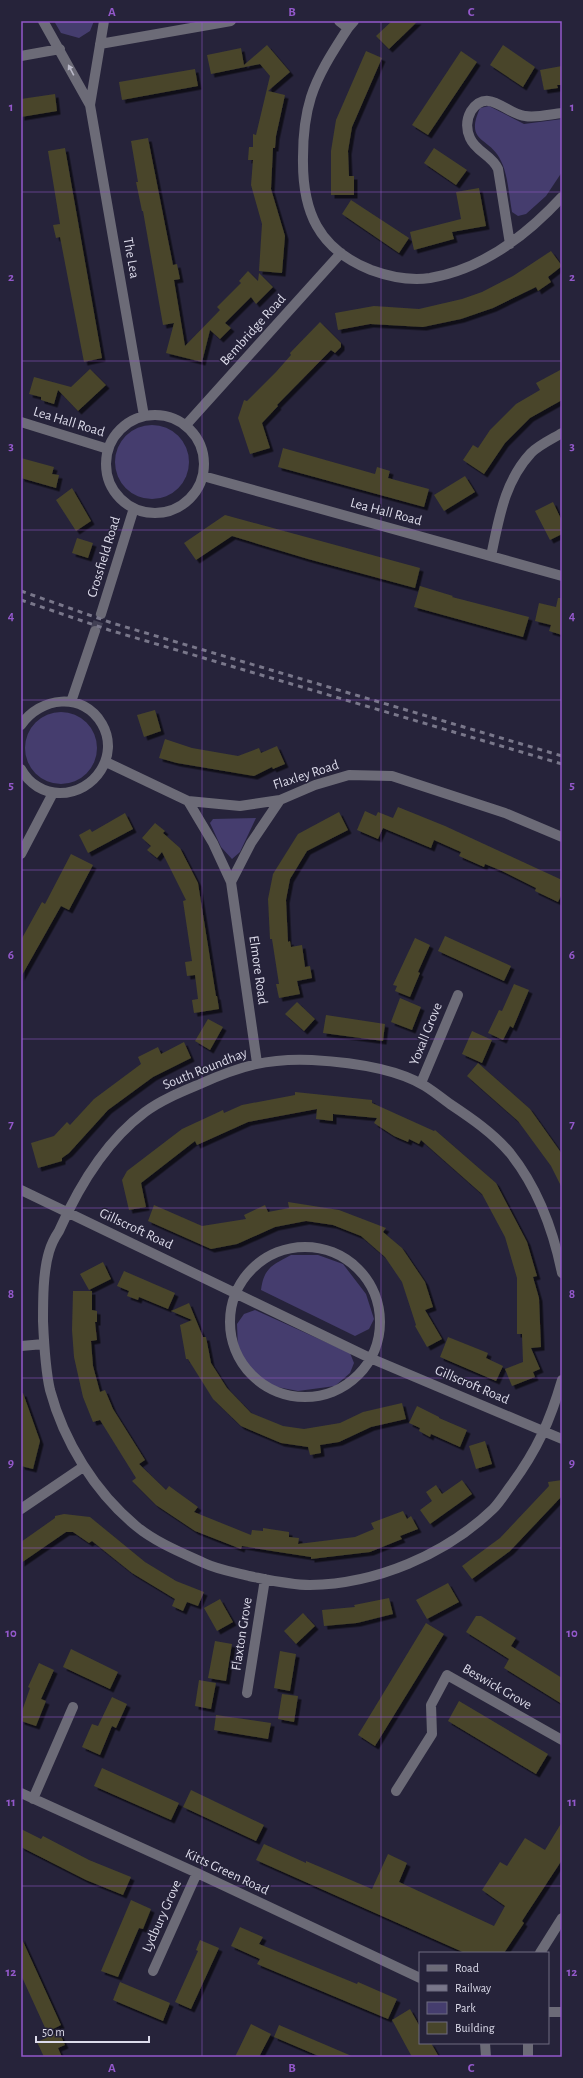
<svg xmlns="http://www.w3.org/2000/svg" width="583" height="2078" font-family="'Alegreya Sans',sans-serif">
	<defs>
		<filter id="shadow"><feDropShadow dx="3.5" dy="3.5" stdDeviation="0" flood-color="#0009"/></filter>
	</defs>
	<rect width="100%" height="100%" fill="#26233a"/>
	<path fill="#453d6e" d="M54,21H94L90,31L79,38L61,33Z
		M489,106L524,124L562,119V172L546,196L526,214L518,216L512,212C509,196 508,175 501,161C490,136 464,144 480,108Z
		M115 462a37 37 0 1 1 74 0a37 37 0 1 1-74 0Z
		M25 748a36 36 0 1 1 72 0a36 36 0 1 1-72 0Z
		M256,818L240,852L232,859L221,847L210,823L213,819Z
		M291,1255H318L343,1264L366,1294L374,1319L369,1329L355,1336L261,1290C264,1267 273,1265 291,1255Z
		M255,1310L350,1353L354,1363L350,1373L335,1386L298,1391L272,1386L253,1371L238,1350L237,1324L244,1314Z"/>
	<path fill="#48452b" filter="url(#shadow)" d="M392,21H418L389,49L376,36Z
		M267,45L290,72L268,91L285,95L276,136L275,148H273L271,189L285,236L282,273L259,271L262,224L251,185L253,160H248L249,147H253V134L256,135L270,76L260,64L211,74L207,55L241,48L244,65Z
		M503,45L535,67L523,87L490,65Z
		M366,51L382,58L352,127L348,151L349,176H354V195H331V151L336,120Z
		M461,51L477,62L428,135L412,125Z
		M562,66V85H557L558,88L544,90L540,70Z
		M195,69L198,86L122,100L119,82Z
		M55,94L57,111L21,117V99Z
		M148,138L173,265L177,264L180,279L174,280L185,346L220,310L217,307L241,283L239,281L248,271L258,281L259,273L273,287L256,304L251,297L225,323L231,328L220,339L210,330L202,362L166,353L174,323L163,325L143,211H142L136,182H138L131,141Z
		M65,148L102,358L84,362L60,237L56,238L53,225L60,224L48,151Z
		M434,148L467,170L456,185L424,163Z
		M479,188L486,226L452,232L454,239L414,250L410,232L461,219L456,192Z
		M351,200L409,238L399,253L342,214Z
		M551,251L562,266L548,277L551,282L538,291L536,287L493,308L461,319L423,327L370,324L338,330L335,313L374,306L419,309L462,299L482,292L513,276Z
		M320,322L341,343V347L335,353L331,350L277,405L278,406L262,423L270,448L250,454L238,418L244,400L247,401L276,372L291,355L290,353Z
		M90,369L106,385L78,411L58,390L54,404L41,400V397L29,394L34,377L71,387Z
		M562,369V400L530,418L505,443L484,474L463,460L473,445L478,448L490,430L516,404L540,390L536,383Z
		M283,448L375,474L377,467L390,471L388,478L429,489L424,507L278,467Z
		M21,458L54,467L52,474L59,475L56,488L21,478Z
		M465,476L475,492L444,511L434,495Z
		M72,488L91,521L76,531L56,500Z
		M553,502L562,521V534L550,540L535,511Z
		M225,515L420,568L415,588L308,559L232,536L196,560L184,543Z
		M77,538L93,543L88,558L72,553Z
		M420,586L453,596L452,597L529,617L523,637L414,607Z
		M558,598H562V635L549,631L551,625L535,621L539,603L556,607Z
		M155,710L161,731L144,737L137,715Z
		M165,739L192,748L238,756L259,748L261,753L277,746L285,764L273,769L272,767L254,776L177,763L159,758Z
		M398,807L445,826L562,880V894L558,902L535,891L536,888L502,871L485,864L484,867L459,856L461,852L434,840L431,848L383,828L378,839L357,830L365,811L376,816L378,812L393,818Z
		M339,812L348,830L307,851L290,879L286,900L288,942L290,941L291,947L302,945L305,967L310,966L312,978L297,981L300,994L279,998L276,984H279L272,939H270L268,899L273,874L298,834Z
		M125,813L133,829L88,853L79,835L90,829L92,832Z
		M155,823L165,831L163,833L180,848L198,883L216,996H217L219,1009L194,1013L192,1000L198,999L195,975L187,976L185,962L192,961L183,901L186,900L162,852L157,858L147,850L151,846L142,838Z
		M71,854L93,865L69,910L61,906L21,977V940L42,902L45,904Z
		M445,936L511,966L504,981L438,951Z
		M415,938L430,945L418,972L420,973L410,997L395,991L397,986L393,985Z
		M514,984L529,990L513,1028L510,1026L503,1040L488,1033L499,1010L502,1011Z
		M400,998L421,1007L412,1030L391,1022Z
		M297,1002L315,1019L304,1031L285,1014Z
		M326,1015L385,1024L383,1041L323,1033Z
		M208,1019L223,1027L210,1050L195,1041Z
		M472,1031L492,1040L482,1063L462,1054Z
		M184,1042L191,1058L153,1077L108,1110L69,1153L62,1158V1161L38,1168L31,1143L54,1136L67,1122L70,1125L94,1099L141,1064L138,1057L158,1047L161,1054Z
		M478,1063L530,1109L562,1154V1188L551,1166L518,1121L467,1076Z
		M295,1092L372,1100V1103L434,1131L435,1130L496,1183L527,1242L537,1276L533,1277L539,1298L541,1347L531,1348L540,1369L533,1372L535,1377L512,1386L505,1369L523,1362L522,1334H517V1278L505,1237L482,1194L421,1140L419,1144L409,1139L408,1142L394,1136L374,1123L377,1118L333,1114V1121L316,1119L317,1109L248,1122L197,1145L195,1141L141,1183L146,1207L129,1210L122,1180L127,1171L182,1129L223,1110L224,1113L242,1105L295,1095Z
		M288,1202L339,1210L386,1228L383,1232L402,1248L425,1282L433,1307L425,1310L442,1339L427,1347L415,1326L416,1325L402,1282L385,1257L361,1236L333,1225L306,1221L275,1227L237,1244L211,1249L148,1221L154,1205L202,1226L246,1219L244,1215L265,1205L268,1212L289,1208Z
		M103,1262L111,1279L89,1290L80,1274Z
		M124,1271L175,1293L168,1309L139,1297L138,1300L127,1296L129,1291L117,1286Z
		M73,1291H92V1310L97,1311V1322H95L97,1340L91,1341L93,1366L100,1392L105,1390L113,1409L145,1460L139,1464L166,1490L169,1486L198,1507L194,1512L251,1535L252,1530L263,1531V1528L289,1532V1537L299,1538L298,1544L355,1537L374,1529L371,1523L403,1511L407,1519L411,1516L418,1529L400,1536L402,1539L370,1552L311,1559V1557L272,1551L242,1546L241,1549L195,1531L156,1505L132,1481L136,1478L100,1420L93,1422L83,1397L74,1357L72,1330Z
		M189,1303L203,1337H206L211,1363L227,1388L251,1413L283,1426L304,1429L340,1423L363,1412L402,1403L406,1419L371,1427L339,1442L320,1445L321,1453L310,1455L308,1447L281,1443L241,1426L213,1399L188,1359H186L180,1325L192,1320L171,1311Z
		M448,1337L488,1353L486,1358L503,1366L496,1381L440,1357Z
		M21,1393H23L40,1441L33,1469L21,1466Z
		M417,1406L439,1417V1418L467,1430L460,1447L431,1434L430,1437L419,1431L420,1428L409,1423Z
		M485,1441L492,1464L476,1469L469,1446Z
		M462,1480L472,1494L430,1524L420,1510L432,1501L426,1492L436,1485L442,1494Z
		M562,1480V1496L510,1551L472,1579L462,1566L500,1538L549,1486L548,1482Z
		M64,1514L90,1517L145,1562L176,1581L204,1592L198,1606L187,1602L183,1611L172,1606L175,1599L132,1573L92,1541L89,1543L73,1532H66L21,1563V1542L55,1518V1516Z
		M448,1583L459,1602L427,1619L416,1600Z
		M389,1598L393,1614L357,1623L324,1626L322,1610L355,1607L354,1605Z
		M220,1599L233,1622L217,1631L204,1608Z
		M303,1613L315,1626L296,1644L284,1631Z
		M476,1616H481L516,1638L511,1646L562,1678V1704L504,1668L509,1659L466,1632Z
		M426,1623L444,1634L375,1746L358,1735Z
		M215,1641L232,1644L226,1681L208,1678Z
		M71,1649L118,1672L110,1689L63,1667Z
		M280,1651L296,1654L290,1691L274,1688Z
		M39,1663L54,1670L41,1699L46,1701L36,1726L21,1721V1714L30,1688L28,1687Z
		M199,1680L216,1683L211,1709L195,1706Z
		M282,1694L298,1696L294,1722L278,1719Z
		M112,1697L127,1704L116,1728L112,1726L100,1755L82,1747L92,1724L98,1726Z
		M459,1701L548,1754L536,1774L448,1721Z
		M216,1715L271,1723L268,1739L214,1730Z
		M102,1768L179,1803L171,1820L94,1786Z
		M191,1790L264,1825L256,1841L183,1807Z
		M562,1822V1860L522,1921L524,1923L504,1953H465L256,1860L264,1844L306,1863V1861L372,1889L388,1854L407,1863L399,1882L494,1926L505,1906L482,1890L500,1862L507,1866L525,1838L545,1850Z
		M21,1829L41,1839L43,1836L89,1860L131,1877L123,1895L86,1880L21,1847Z
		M131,1900L151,1909L143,1929L139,1928L118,1977L101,1971Z
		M240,1927L263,1937L259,1944L357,1984L358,1982L397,1999L388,2019L257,1964L260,1959L231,1946Z
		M21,1937L61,2025L47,2032L21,1975Z
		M200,1940L219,1948L191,2009L175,2002L198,1951L196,1950Z
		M120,1982L170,2003L163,2021L113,2000Z
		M410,2009L420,2027V2043H431L439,2057H412L392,2020Z
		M251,2024L271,2034L259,2057H235Z
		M279,2025L354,2057H321L274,2037Z
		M59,2032L65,2045L58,2048L62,2057H44L37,2042Z"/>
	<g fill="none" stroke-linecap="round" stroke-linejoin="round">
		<path stroke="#413f54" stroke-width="10" stroke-dasharray="10 5" stroke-linecap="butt" d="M95,631L101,614"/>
		<path stroke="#6c6b77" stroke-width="10" d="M43,21L90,105L144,416
			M339,21L348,28
			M354,21L348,28C334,50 319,72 311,97C305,116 303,137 303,157C302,211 318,249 371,270C390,277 409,281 430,278C483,269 526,236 562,197
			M100,44L231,21
			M21,56L60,49
			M90,105L104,21
			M510,244L498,169C492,155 476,152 470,138C466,129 466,120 471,111C488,86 507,115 525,116C537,118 551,114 562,113
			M106 464a49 49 0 1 1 98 0a49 49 0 1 1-98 0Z
			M21,422L108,449
			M186,425L341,253
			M203,476L562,576
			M491,556C499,519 504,482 531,453C539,445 552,439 562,433
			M101,614L134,508
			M71,702L95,631
			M21,725C40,697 83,691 102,724C120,755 95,793 60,793C44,793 29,784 21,769
			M106,762L188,801L240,806L280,800L315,785L349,775L392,776L505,813L562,837
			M188,801L213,843L231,882L257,1063
			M21,854L53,793
			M231,882L251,843L280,800
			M421,1083L458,995
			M21,1190L370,1358L562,1439
			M230 1322a75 75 0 1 1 150 0a75 75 0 1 1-150 0Z
			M562,1273C553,1229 538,1188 510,1153C493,1133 471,1118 450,1104C442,1098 433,1091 425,1086C394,1067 347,1062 312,1060C268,1058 240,1066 200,1084C181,1092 161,1100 145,1112C106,1141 78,1188 59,1231C55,1237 51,1245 49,1252C43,1272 43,1300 43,1321C44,1344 45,1368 50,1390C64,1442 95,1492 136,1526C155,1542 182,1553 204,1563C219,1570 234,1572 249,1576C269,1580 290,1585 310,1585C376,1584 445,1555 493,1509C500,1502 506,1492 512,1484C537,1450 550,1421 562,1380
			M21,1346L44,1344
			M21,1509L83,1467
			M247,1693L265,1579
			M396,1791L432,1734L431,1705L447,1675L562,1740
			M21,1793L197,1873L420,1978
			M33,1799L73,1707
			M540,1953L562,1918
			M153,1971L197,1873
			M548,2012H562
			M485,2043L486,2057
			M528,2043V2057"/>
		<path stroke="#79778a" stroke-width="3" stroke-dasharray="5 5" stroke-linecap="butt" d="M21,591L112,623L562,756
			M21,600L109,630L562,764"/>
	</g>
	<defs><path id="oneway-solid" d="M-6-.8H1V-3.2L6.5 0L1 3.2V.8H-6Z"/></defs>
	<use fill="#bab9c8" href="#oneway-solid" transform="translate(71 70) rotate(-118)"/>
	<path fill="none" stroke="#9358ca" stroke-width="1" stroke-opacity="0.55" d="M202,21V2057M381,21V2057M21,192H562M21,361H562M21,530H562M21,700H562M21,870H562M21,1039H562M21,1208H562M21,1378H562M21,1548H562M21,1717H562M21,1886H562"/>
	<g text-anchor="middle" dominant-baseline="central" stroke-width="3" stroke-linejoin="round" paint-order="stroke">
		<g font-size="14" fill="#dcdbea" stroke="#26233a">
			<text transform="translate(131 258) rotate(80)">The Lea</text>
			<text transform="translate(253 330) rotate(-48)">Bembridge Road</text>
			<text transform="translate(69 422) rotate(17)">Lea Hall Road</text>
			<text transform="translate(386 512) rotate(15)">Lea Hall Road</text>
			<text transform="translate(104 557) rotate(-73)">Crossfield Road</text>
			<text transform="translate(306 775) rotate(-18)">Flaxley Road</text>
			<text transform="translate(258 970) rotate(82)">Elmore Road</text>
			<text transform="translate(426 1034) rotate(-68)">Yoxall Grove</text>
			<text transform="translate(205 1069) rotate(-22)">South Roundhay</text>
			<text transform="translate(136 1229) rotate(25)">Gillscroft Road</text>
			<text transform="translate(472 1385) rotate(23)">Gillscroft Road</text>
			<text transform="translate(242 1634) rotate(-81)">Flaxton Grove</text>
			<text transform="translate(497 1687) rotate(30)">Beswick Grove</text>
			<text transform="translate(227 1872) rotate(25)">Kitts Green Road</text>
			<text transform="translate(162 1916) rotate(-66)">Lydbury Grove</text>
		</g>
	</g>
	<rect width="583" height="2078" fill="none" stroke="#26233a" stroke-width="44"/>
	<rect x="419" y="1952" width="130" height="92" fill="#26233a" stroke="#6f6d80"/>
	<rect x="427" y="1965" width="20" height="6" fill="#6c6b77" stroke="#6f6d80"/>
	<text x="455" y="1972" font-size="12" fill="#dcdbea">Road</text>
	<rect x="427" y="1985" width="20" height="6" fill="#79778a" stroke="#6f6d80"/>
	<text x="455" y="1992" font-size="12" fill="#dcdbea">Railway</text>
	<rect x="427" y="2002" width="20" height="12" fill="#453d6e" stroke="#6f6d80"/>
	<text x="455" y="2012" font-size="12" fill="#dcdbea">Park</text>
	<rect x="427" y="2022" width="20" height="12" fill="#48452b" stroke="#6f6d80"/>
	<text x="455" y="2032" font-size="12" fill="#dcdbea">Building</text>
	<path d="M36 2036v6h113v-6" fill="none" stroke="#dcdbea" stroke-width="2"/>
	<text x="42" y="2036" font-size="12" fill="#dcdbea" stroke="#26233a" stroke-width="3" paint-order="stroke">50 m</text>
	<rect x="22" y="22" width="539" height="2034" fill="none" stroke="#9358ca" stroke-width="1.5"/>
	<g font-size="13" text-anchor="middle" font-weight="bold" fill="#9358ca">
		<text x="112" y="16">A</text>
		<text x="292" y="16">B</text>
		<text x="471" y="16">C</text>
		<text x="11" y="111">1</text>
		<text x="572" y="111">1</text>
		<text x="11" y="281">2</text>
		<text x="572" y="281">2</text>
		<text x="11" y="450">3</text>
		<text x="572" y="450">3</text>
		<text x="11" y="620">4</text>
		<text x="572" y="620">4</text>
		<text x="11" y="789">5</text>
		<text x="572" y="789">5</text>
		<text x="11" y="959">6</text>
		<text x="572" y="959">6</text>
		<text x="11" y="1128">7</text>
		<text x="572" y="1128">7</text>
		<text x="11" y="1298">8</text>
		<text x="572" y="1298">8</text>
		<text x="11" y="1467">9</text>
		<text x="572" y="1467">9</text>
		<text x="11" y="1637">10</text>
		<text x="572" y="1637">10</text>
		<text x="11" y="1806">11</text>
		<text x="572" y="1806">11</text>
		<text x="11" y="1976">12</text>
		<text x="572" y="1976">12</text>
		<text x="112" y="2072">A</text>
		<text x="292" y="2072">B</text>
		<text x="471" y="2072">C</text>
	</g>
</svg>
